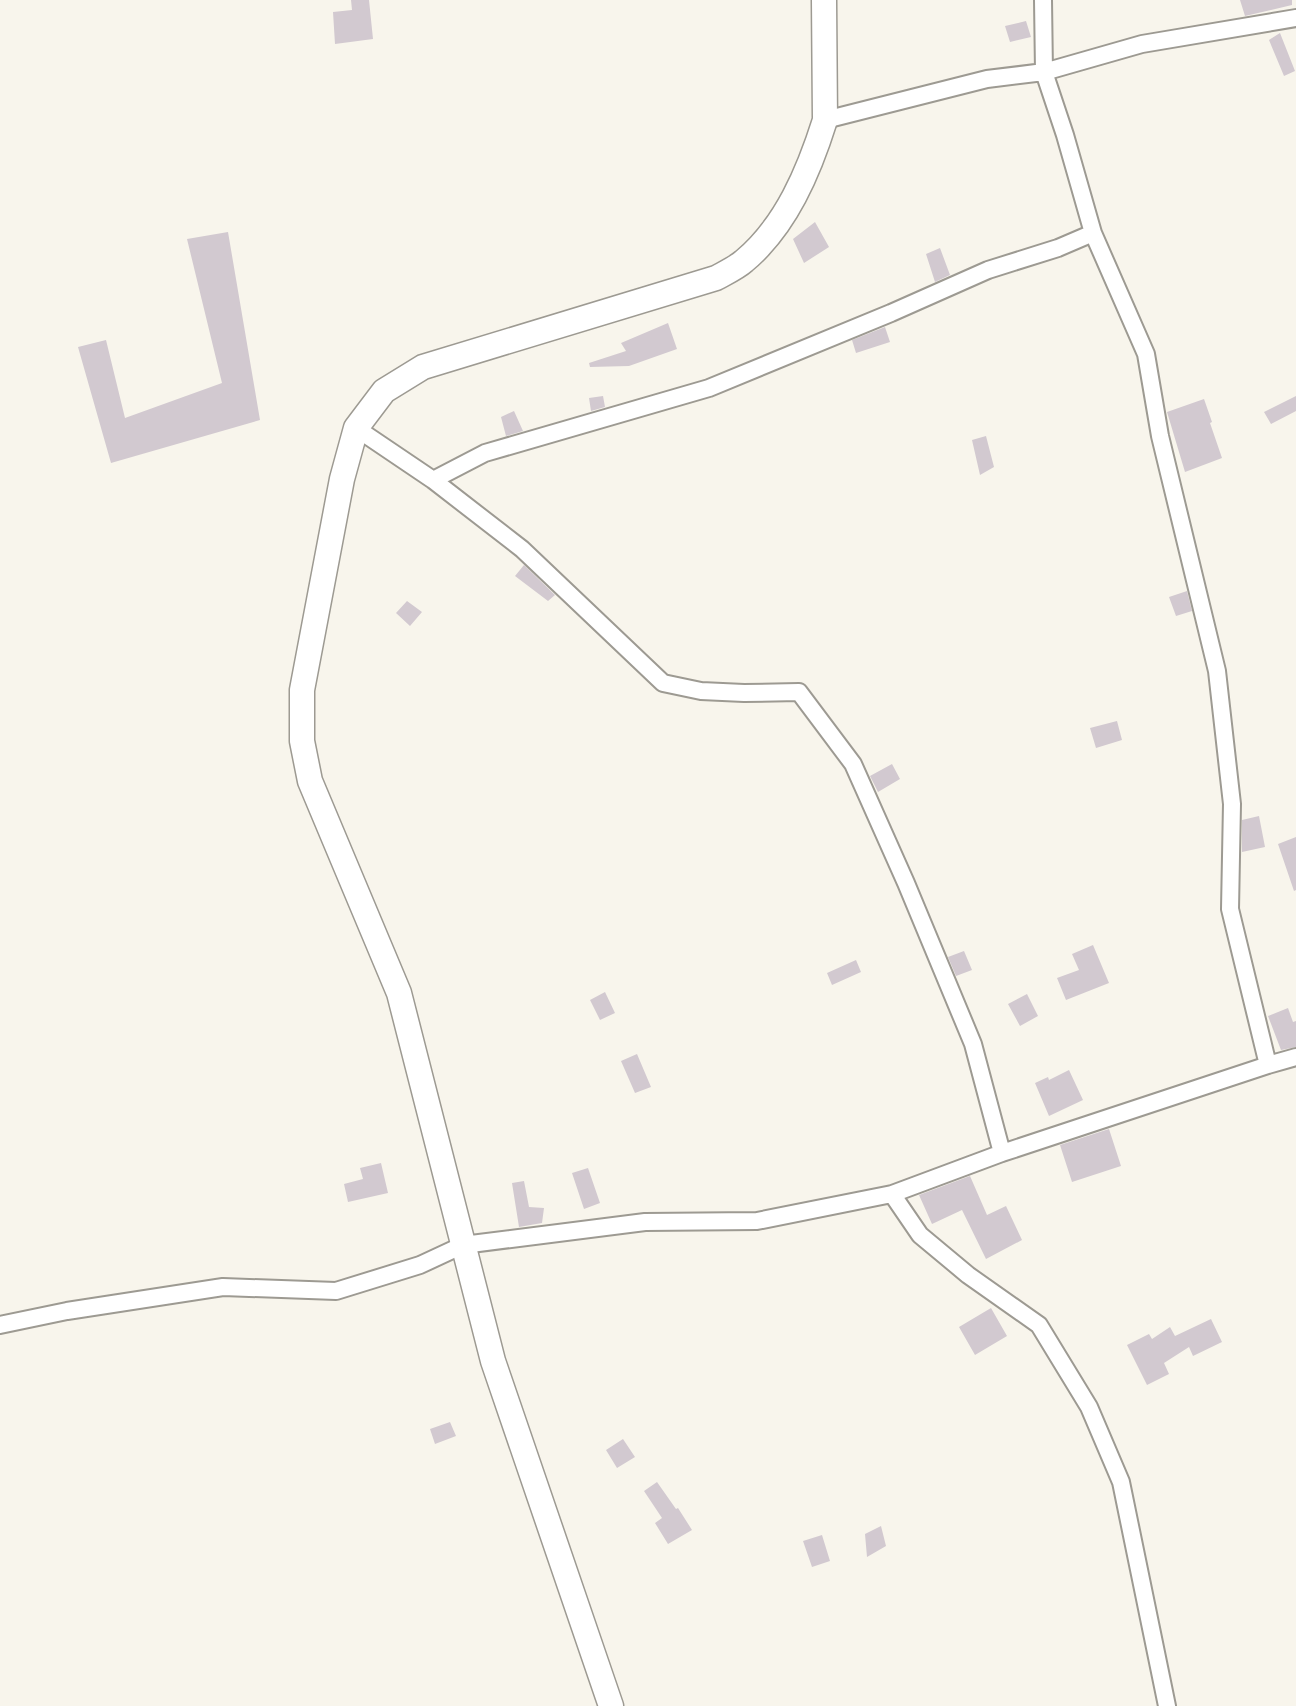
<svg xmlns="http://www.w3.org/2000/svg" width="1296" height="1706" font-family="Inter,sans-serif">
	<rect width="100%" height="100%" fill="#f8f5ec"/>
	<path fill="#d2c9d0" d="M351,0H369L373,39L335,44L333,12L352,10Z
		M1240,0H1292V5L1245,16Z
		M1026,21L1031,37L1010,42L1005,26Z
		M1280,33L1295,71L1284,76L1269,40Z
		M815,222L829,247L804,263L793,239Z
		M228,232L260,420L111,463L78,347L106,340L125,418L222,383L187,239Z
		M940,248L950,275L935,282L926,254Z
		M668,323L677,349L629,366L590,367L589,363L626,351L621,343Z
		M885,327L890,342L856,353L852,340Z
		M603,396L605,407L591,411L589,398Z
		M1296,396V411L1271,424L1264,412Z
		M1204,399L1212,422L1210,423L1222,458L1185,472L1167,412Z
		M514,411L523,431L506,436L501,417Z
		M986,436L994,467L980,475L972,440Z
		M524,565L555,595L548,601L515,576Z
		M1187,591L1192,611L1176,616L1169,597Z
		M407,601L422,612L410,626L396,613Z
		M1117,721L1122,740L1096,748L1090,728Z
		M892,764L900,779L878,792L870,776Z
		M1259,816L1265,847L1242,852V820Z
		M1296,837V890L1294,891L1278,844Z
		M1093,945L1109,983L1066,1000L1057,978L1079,970L1072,954Z
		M964,951L972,970L956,976L948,957Z
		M856,960L861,972L832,985L827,973Z
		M605,992L615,1013L600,1020L590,1000Z
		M1027,994L1038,1016L1020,1026L1008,1004Z
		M1288,1008L1293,1022L1296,1021V1047L1281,1050L1268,1016Z
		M637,1054L651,1087L635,1093L621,1061Z
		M1069,1070L1083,1100L1049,1116L1035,1083L1048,1077L1049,1080Z
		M1109,1129L1121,1166L1072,1182L1060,1145Z
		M381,1163L388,1193L348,1202L344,1184L363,1179L360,1168Z
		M588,1168L600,1203L584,1209L572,1173Z
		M970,1176L987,1215L1006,1206L1022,1240L986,1259L962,1210L932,1224L919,1195Z
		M524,1181L529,1207L544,1208L542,1223L519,1227L512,1183Z
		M991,1308L1007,1336L975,1355L959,1327Z
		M1211,1319L1222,1342L1193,1356L1189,1347L1164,1363L1169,1374L1147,1385L1127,1345L1149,1334L1152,1339L1170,1327L1175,1336Z
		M450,1422L456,1436L435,1444L430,1429Z
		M623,1439L635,1457L617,1468L606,1450Z
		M657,1482L676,1509L678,1508L692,1530L668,1544L655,1523L662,1518L644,1491Z
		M881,1526L886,1546L867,1557L865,1534Z
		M822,1535L830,1561L812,1567L803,1541Z"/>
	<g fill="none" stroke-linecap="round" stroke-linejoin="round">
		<g stroke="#9d9a92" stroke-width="20">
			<path id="street" d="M1043,0L1044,72L1065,135L1093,233L1146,354L1160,436L1217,671L1232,804L1230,909L1268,1065
				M825,120L987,79L1044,72L1142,44L1296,18
				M356,428L433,480L522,549L663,683L701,691L744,693L799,692L853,764L906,883L973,1044L1002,1153
				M433,480L485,453L709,388L891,313L988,270L1058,248L1093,233
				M892,1194L920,1235L968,1275L1039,1325L1089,1407L1121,1482L1167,1706
				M0,1325L67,1311L223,1287L336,1291L420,1265L463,1245L645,1222L757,1221L892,1194L1002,1153L1268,1065L1296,1057"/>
		</g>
		<g stroke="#9d9a92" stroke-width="27">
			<path id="secondary" d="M611,1706L493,1361L399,993L310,781L302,741V690L342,479L356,428L384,391L423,367L716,278C725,273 736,268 744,261C786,226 809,171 825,120L824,0"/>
		</g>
		<use href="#street" stroke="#fff" stroke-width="16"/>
		<use href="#secondary" stroke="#fff" stroke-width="24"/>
	</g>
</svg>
